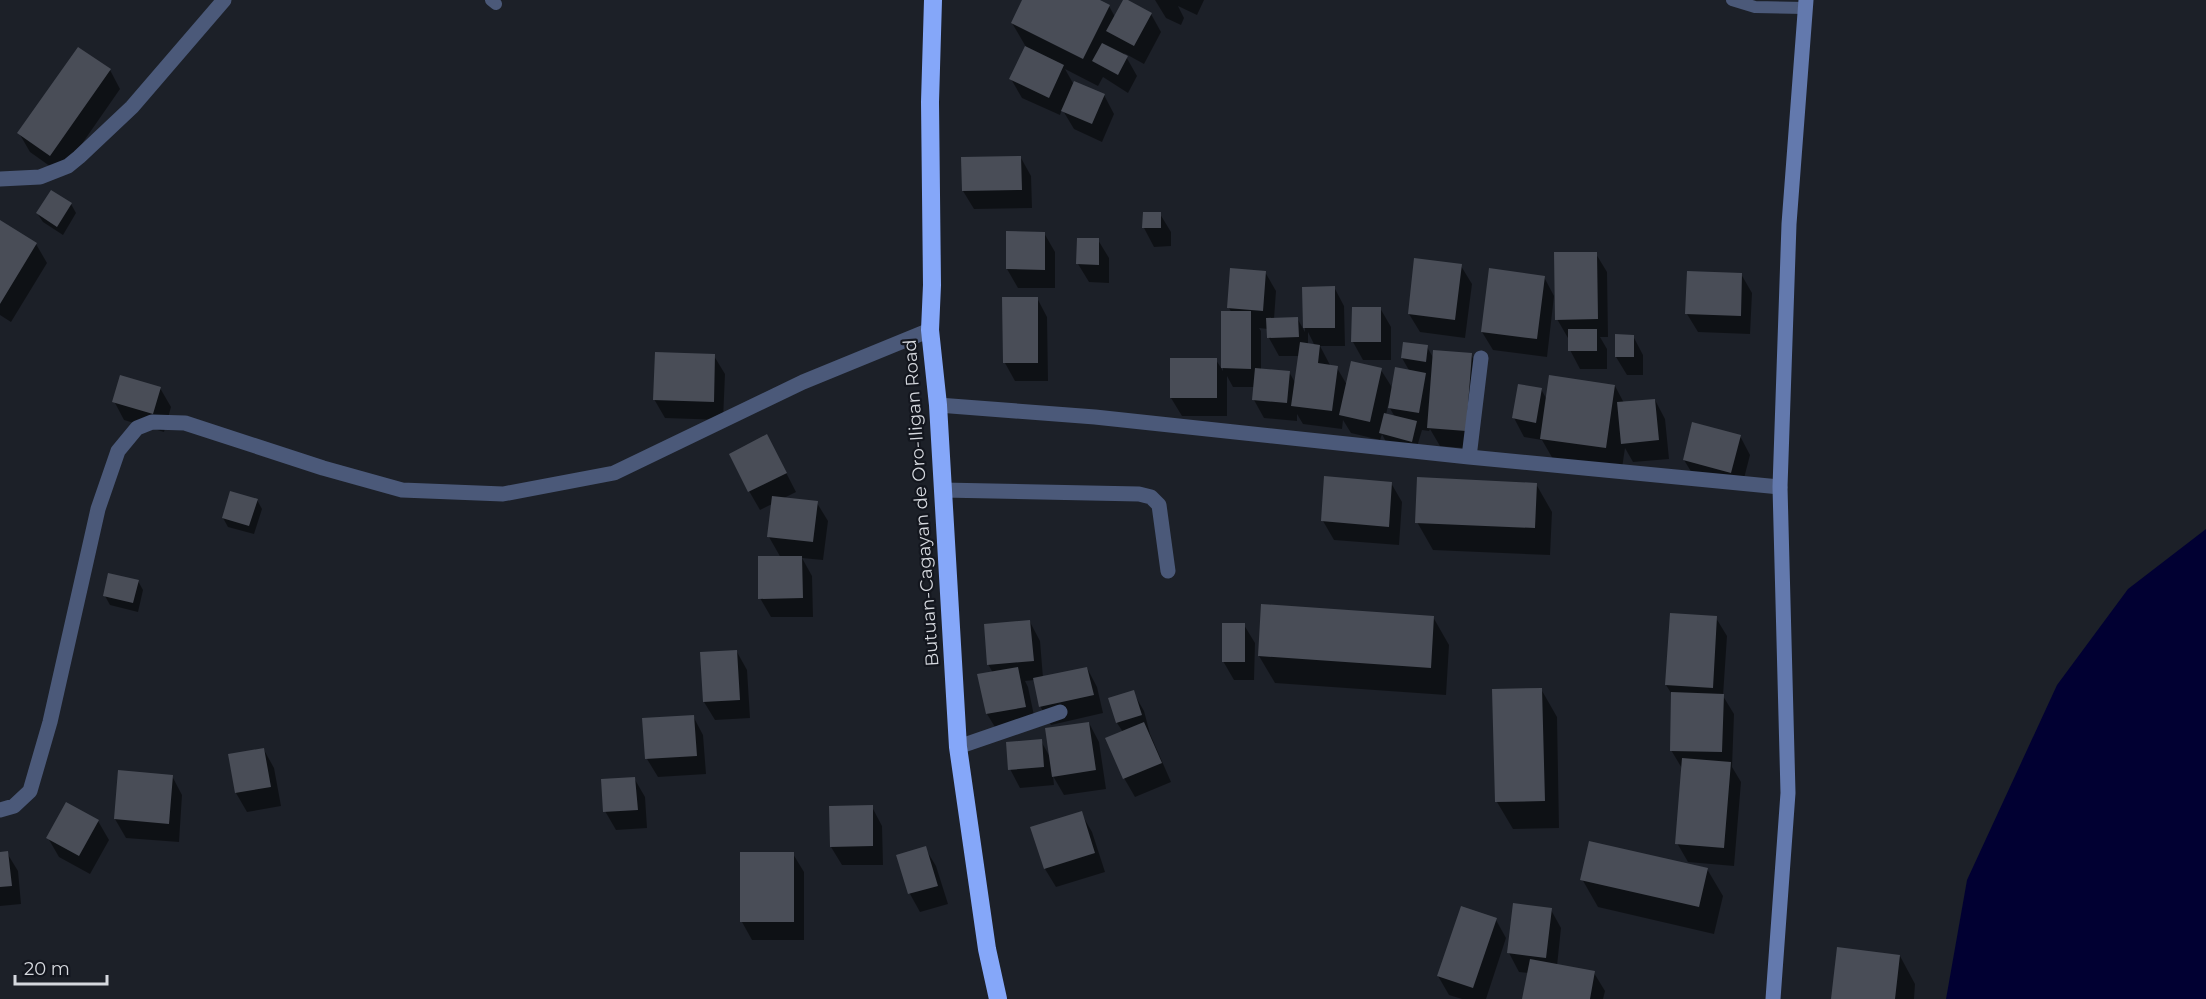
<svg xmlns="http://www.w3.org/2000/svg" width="2206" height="999" font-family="Montserrat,sans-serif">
	<rect width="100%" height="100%" fill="#1c2028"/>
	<path fill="#010032" d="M2206,529V999H1946L1967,880L2057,685L2128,589Z"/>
	<path fill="#0007" fill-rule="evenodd" d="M1024,0H1096L1109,6L1115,17L1151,14L1161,32L1144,64L1124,53L1137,76L1128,93L1103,77L1098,86L1065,69L1074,85L1104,95L1114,114L1102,142L1074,129L1062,109L1060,115L1022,98L1011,79L1026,47L1012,23Z
		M1155,0H1204L1197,15L1178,6L1184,18L1181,25L1166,18Z
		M110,70L120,89L61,174L30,152L19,133Z
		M1021,158L1031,176L1032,208L974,209L963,191Z
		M71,204L76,213L63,235L43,222L37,213Z
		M1160,214L1171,232V246L1154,247L1144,228Z
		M0,222L36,244L47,263L11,322L0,315Z
		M1044,233L1055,252V288H1018L1007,269Z
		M1098,240L1109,258V283L1089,282L1078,264Z
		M1596,254L1607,272L1608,337H1600L1607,349V369H1580L1570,350V338H1568L1557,319Z
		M1461,266L1472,284L1465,338L1420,332L1409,314Z
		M1265,272L1276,291L1274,319L1297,318L1305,332L1304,288L1334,287L1344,306L1345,346H1320L1330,365L1337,368L1347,385L1381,370L1393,389L1410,372L1402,358L1427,347L1434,359L1471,355L1482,373L1476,449L1440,446L1430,429L1429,431L1422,430L1416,450L1386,442L1382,434L1380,440L1351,433L1343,420L1342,429L1303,424L1297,414V421L1264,418L1254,400L1255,387H1233L1227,376V416H1182L1171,398L1216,360L1223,371V313H1232L1229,308ZM1259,328L1268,329L1269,338L1279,356H1299L1296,384L1289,372L1261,370V331ZM1308,332L1315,346L1308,345ZM1388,405L1395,417L1386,415Z
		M1741,274L1752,293L1750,334L1698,332L1687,314Z
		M1544,277L1554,296L1547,357L1493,350L1482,332Z
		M1037,298L1047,317L1048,381H1015L1005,363Z
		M1380,308L1391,327V360H1363L1353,342Z
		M1633,336L1643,355V375H1627L1616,357Z
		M714,356L725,374L723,420L665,418L654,399Z
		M1615,386L1624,403L1655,400L1665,419L1669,459L1633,462L1625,448L1621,475L1557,466L1542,440L1524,437L1514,418L1541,389L1547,400Z
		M160,388L171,407L164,432L124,420L114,401Z
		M1740,436L1750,455L1741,490L1695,478L1684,460Z
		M777,455L796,492L782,499L817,503L828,521L823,560L802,558L812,576L813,617H771L760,598L781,558L769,537L772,504L760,510L749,491Z
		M1391,483L1402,502L1399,545L1334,540L1323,521Z
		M1536,484L1552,512L1550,555L1433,550L1417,522Z
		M257,500L262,509L254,534L228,527L223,518Z
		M138,581L143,590L138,612L110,605L105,596Z
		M1433,617L1449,645L1446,695L1275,683L1259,656Z
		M1716,618L1727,636L1723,696L1734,714L1732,767L1741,782L1734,866L1688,862L1677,843L1683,770L1671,750L1673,696L1666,685Z
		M1030,622L1040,641L1043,678L1087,668L1097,687L1103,713L1051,725L1040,706L1034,680L1025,681L1028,687L1036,725L998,732L987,714L979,675L993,673L988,664Z
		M1244,625L1255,643L1254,680H1234L1223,661Z
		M737,652L747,670L750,718L715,720L704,702Z
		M1541,689L1557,717L1559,828L1513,829L1497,802Z
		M1133,692L1144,711L1150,734L1171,782L1135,797L1124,778L1123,732L1117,723Z
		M693,716L703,735L706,774L658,777L647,759Z
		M1089,723L1099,742L1106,789L1064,795L1053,776L1054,785L1020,788L1010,769L1041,741L1050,757Z
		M264,750L274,768L281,806L247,812L236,793L230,755Z
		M172,776L182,795L179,842L126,838L115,819Z
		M634,778L645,797L647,828L616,830L605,811Z
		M872,807L882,826L883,865H842L831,847Z
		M1081,813L1092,832L1105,872L1056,887L1045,869Z
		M98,821L109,840L90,874L59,857L48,838Z
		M925,848L936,866L948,904L920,912L910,894L898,856Z
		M0,853H7L18,871L21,904L0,906Z
		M793,854L804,872V940H752L742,922Z
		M1707,869L1723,896L1714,934L1598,907L1582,879Z
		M1551,910L1561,928L1557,966L1594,973L1605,991L1603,999H1524L1529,973L1519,972L1509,953Z
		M1496,920L1506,938L1486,999H1462L1449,995L1438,976Z
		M1900,956L1915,984L1914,999H1833Z"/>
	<path fill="#494d57" d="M1022,0H1100L1110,5L1083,59L1011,23Z
		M1123,0H1128L1152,13L1134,46L1106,31Z
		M1102,43L1128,56L1118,75L1092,61Z
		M1025,46L1064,65L1049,98L1009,79Z
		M78,47L111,69L50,156L17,133Z
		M1074,81L1105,94L1092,124L1061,111Z
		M1021,156L1022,190L962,191L961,157Z
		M51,190L72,203L57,227L36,213Z
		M1143,212H1161V228H1142Z
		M0,220L37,243L0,304Z
		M1006,231L1045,232V270L1006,269Z
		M1077,238H1099V265L1076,264Z
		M1554,252H1597L1598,319L1555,320Z
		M1414,258L1462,264L1455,320L1408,314Z
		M1230,268L1266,271L1263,311L1227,308Z
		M1489,268L1545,276L1537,339L1481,332Z
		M1687,271L1742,273L1741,316L1685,314Z
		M1335,286V328H1303L1302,287Z
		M1002,297H1038V363H1003Z
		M1352,307H1381V342H1351Z
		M1221,311H1251V369L1221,368Z
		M1298,317L1299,337L1267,338L1266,318Z
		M1568,329H1597V351H1568Z
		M1615,334L1634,335V357H1615Z
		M1300,342L1320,345L1318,363L1338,366L1332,411L1291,406Z
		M1403,342L1428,345L1426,362L1401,358Z
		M1433,350L1472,353L1466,431L1427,428Z
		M655,352L715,354L714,402L653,400Z
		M1170,358H1217V398H1170Z
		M1351,361L1382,368L1370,422L1339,415Z
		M1395,367L1426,373L1419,413L1388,408Z
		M1255,368L1290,371L1287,403L1252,400Z
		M120,375L161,387L153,414L112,402Z
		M1549,375L1615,385L1606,448L1540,439Z
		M1518,384L1542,388L1536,423L1512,418Z
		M1655,399L1659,440L1621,444L1617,402Z
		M1384,413L1417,421L1412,442L1379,433Z
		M1692,422L1741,435L1731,473L1683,460Z
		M767,434L787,473L748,492L729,454Z
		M1324,476L1392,482L1389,527L1321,521Z
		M1417,477L1537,483L1535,528L1415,523Z
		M230,491L258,499L249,526L222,518Z
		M772,496L818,501L813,542L767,537Z
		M758,556H802L803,598L758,599Z
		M108,573L139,580L133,603L103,596Z
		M1261,604L1434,616L1431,668L1258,656Z
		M1670,613L1717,616L1713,688L1665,685Z
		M1030,620L1034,661L987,665L984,624Z
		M1222,623H1245V662H1222Z
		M737,650L740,700L703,702L700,652Z
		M1018,667L1026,707L986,714L977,674Z
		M1087,667L1094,695L1039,707L1033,678Z
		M1542,688L1545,801L1495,802L1492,689Z
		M1134,690L1142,715L1116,723L1108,698Z
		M1671,692L1724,694L1722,752L1670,751Z
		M694,715L697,756L645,759L642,718Z
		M1089,722L1096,770L1052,777L1045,728Z
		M1144,722L1162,763L1123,779L1105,738Z
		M1042,739L1044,767L1008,770L1006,742Z
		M264,748L271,787L235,793L228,754Z
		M1682,758L1731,762L1724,848L1675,844Z
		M118,770L173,775L169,824L114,819Z
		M635,777L638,810L603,812L601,779Z
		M66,802L99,820L79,856L46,838Z
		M873,805V846L830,847L829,806Z
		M1082,811L1095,853L1044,869L1030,827Z
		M1589,841L1708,868L1699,907L1580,880Z
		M926,846L938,886L908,894L896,855Z
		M8,851L12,886L0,887V852Z
		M740,852H794V922H740Z
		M1513,903L1552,908L1546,958L1507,953Z
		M1461,906L1497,918L1473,988L1437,976Z
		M1837,947L1900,955L1895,999H1831Z
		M1530,959L1595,971L1590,999H1522Z"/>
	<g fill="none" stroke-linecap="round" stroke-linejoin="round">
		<path stroke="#4b5979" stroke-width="12" d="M491,0L496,4
			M1732,0L1755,7L1805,8"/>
		<path stroke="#4b5979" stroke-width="15" d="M0,179L40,177L68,166L79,157L132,107L224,0
			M938,405L1095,417L1469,457L1780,487
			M1469,457L1481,358
			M942,490L1139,494L1151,497L1159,505L1168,571
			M958,747L1060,712
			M0,810L14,806L30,791L50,722L98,509L118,451L137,428L152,422L185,423L323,468L402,490L503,494L614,473L803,382L930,330"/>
		<path stroke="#6379ad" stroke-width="15" d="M1773,999L1788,793L1780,487L1789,224L1806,0"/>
		<path stroke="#85a7f9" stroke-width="18" d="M933,0L930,102L932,285L930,330L938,405L958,747L987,949L998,999"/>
	</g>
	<g text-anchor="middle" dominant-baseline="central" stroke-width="4.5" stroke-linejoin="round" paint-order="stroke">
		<g font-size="18" fill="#d5d8de" stroke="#13161e">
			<text transform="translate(921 503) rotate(-94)">Butuan-Cagayan de Oro-Iligan Road</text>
		</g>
	</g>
	<path d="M15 975v9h92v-9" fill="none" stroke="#d5d8de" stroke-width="3"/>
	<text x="24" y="975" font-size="18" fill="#d5d8de" stroke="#13161e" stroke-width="4.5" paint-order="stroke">20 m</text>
</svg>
